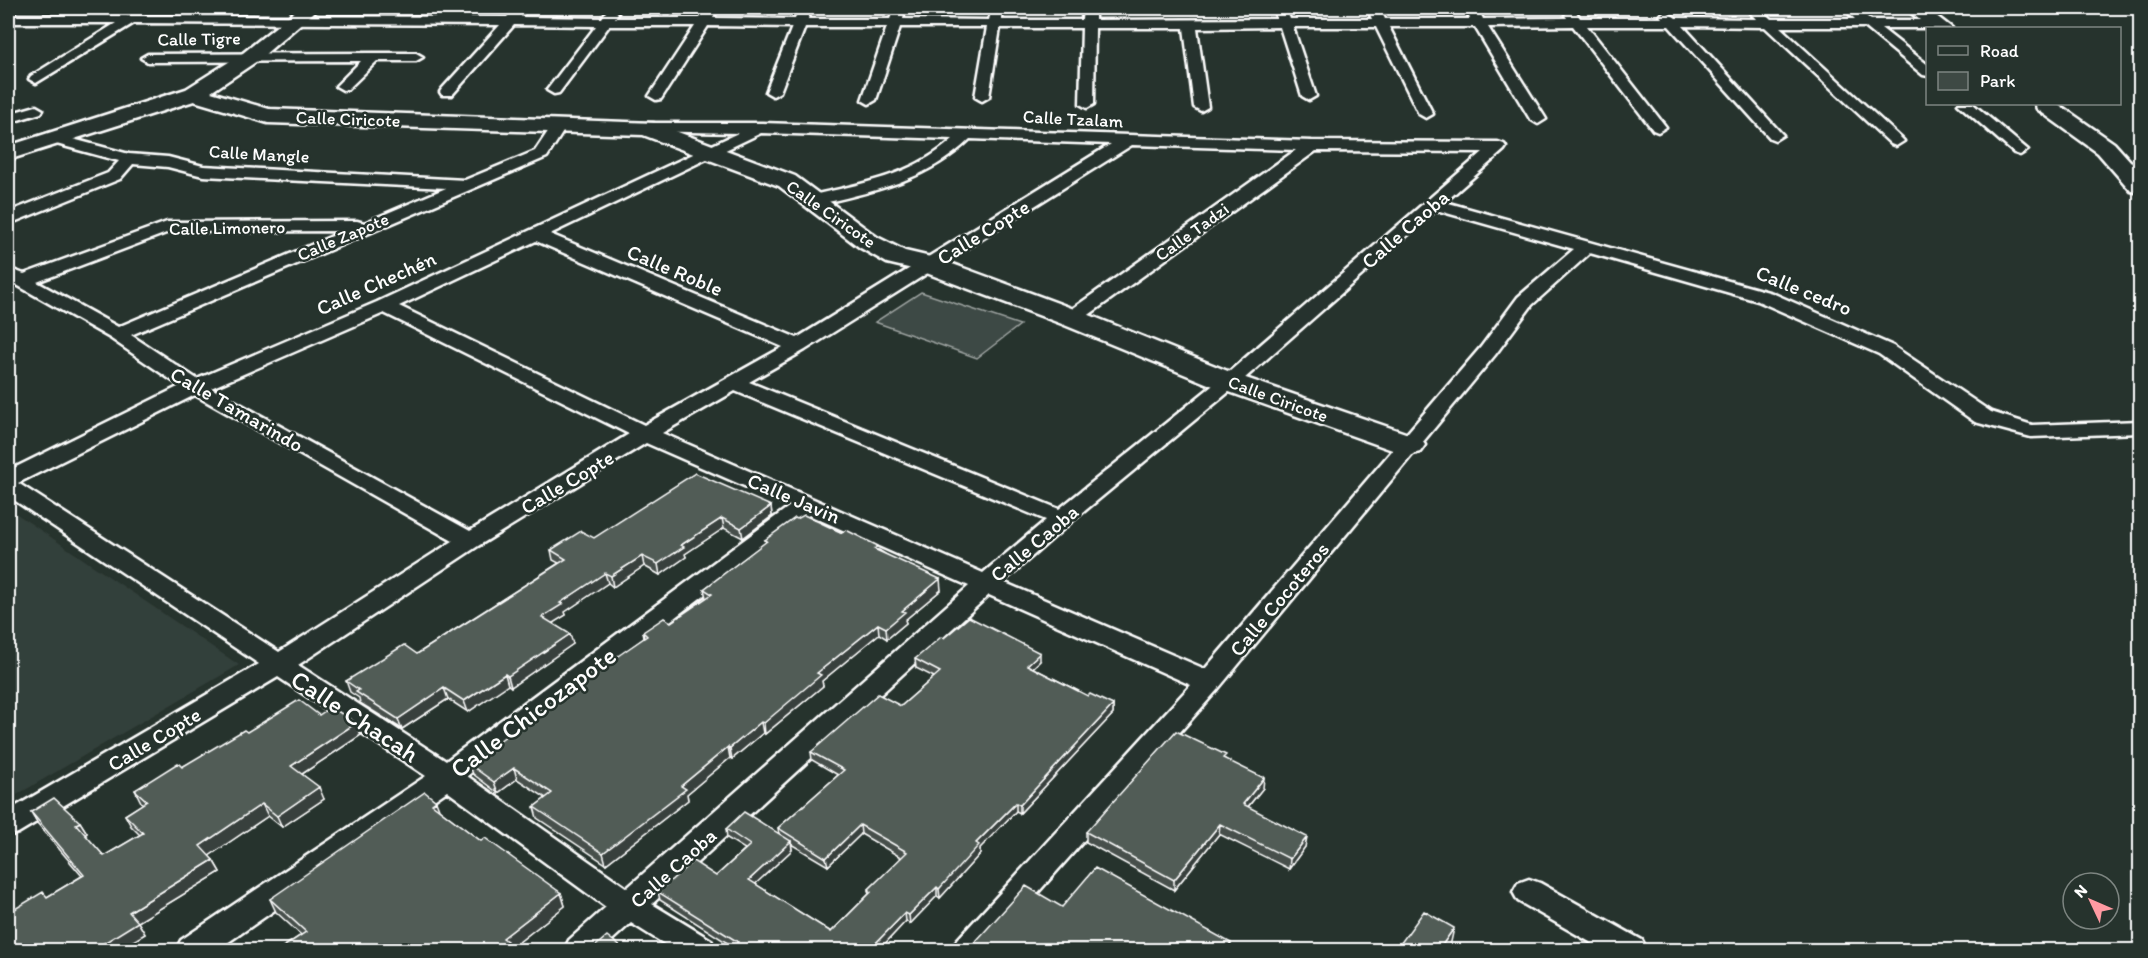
<svg xmlns="http://www.w3.org/2000/svg" width="2148" height="958" font-family="Itim,sans-serif">
	<rect width="100%" height="100%" fill="#26332d"/>
	<filter id="ink" filterUnits="userSpaceOnUse"><feTurbulence type="fractalNoise" baseFrequency=".0167" numOctaves="2"/><feDisplacementMap in="SourceGraphic" scale="12" xChannelSelector="R" yChannelSelector="G"/><feConvolveMatrix kernelMatrix="1 2 1 2 8 2 1 2 1" color-interpolation-filters="sRGB"/></filter>
	<g filter="url(#ink)">
		<path fill="#333f3a" d="M8,508L239,665L8,800Z"/>
		<path fill="#3e4944" stroke="#9ea4a2" stroke-width="1.5" d="M921,292L1020,325L977,358L875,322Z"/>
		<g fill="none" stroke-linecap="round" stroke-linejoin="round">
			<g stroke="#fff" stroke-width="5">
				<path id="street" d="M706,8H712L717,11L713,18L795,19L799,9L804,8L810,12L808,19H890L895,8H905L903,19L989,20L992,8H1002V20H1082L1083,8H1095V20L1277,19L1275,12L1281,8L1286,9L1290,19H1372L1369,12L1375,8L1380,9L1385,19H1470L1468,14L1474,10L1479,11L1483,19L1567,18L1565,15L1571,11L1576,12L1580,18H1662L1660,15L1666,11L1676,18L1756,19L1746,8H1759L1771,19H1855L1843,8H1856L1871,20H1936L1943,24L1936,28H1881L1928,65V76L1923,75L1865,27H1780L1901,138L1904,141L1896,146L1891,144L1765,27L1683,26L1780,132L1783,135L1775,140L1770,138L1669,26H1587L1666,127L1658,132L1653,130L1573,26L1488,27L1546,119L1538,124L1530,119L1475,27H1389L1433,114L1426,118L1419,114L1376,27H1293L1316,96L1309,100L1302,96L1280,27L1197,28L1208,107L1201,111L1194,107L1184,28H1095L1094,104L1087,108L1080,104L1082,28H1000L989,97L982,101L975,97L987,27H900L876,100L869,104L862,100L887,27H805L780,92L773,96L766,92L792,27L708,26L661,99L656,100L649,96L695,26H609L559,93L554,94L547,90L596,26L514,25L452,95H442L440,92L442,89L500,25L134,23L36,83L29,79L31,76L116,23H8V15L507,17L513,10L518,9L524,13L521,17L602,18L607,10L612,9L618,13L615,18H700Z
					M374,53H416L423,57L416,61H377L348,89L343,90L336,86L361,61L148,62L141,58L148,54Z
					M1958,104H1973L2028,150L2020,155L2014,153Z
					M36,106L43,110L41,113L8,123V114Z
					M558,122L566,127L547,157L131,335L197,379L377,302L738,133L641,131L638,128L641,125L646,123H762L1312,141L1498,142L1504,144L1506,147L1504,150L1445,202L1772,293L1893,346L1991,412L2032,425L2140,421V433L2031,437L1975,422L1879,354L1758,301L1590,253L1532,305L1495,355L1218,689L987,950H952L957,940L1191,685L989,595L652,904L711,940L716,950H674L631,923L601,950H564L569,940L606,907L447,791L217,950H176L181,940L426,776L278,677L18,833L8,836V811L259,664L8,496V471L180,386L110,338L8,280V268L24,274L167,222L357,221L364,223L446,188L203,176L168,167L133,164L120,179L14,222L8,223V212L108,173L119,161L49,142L46,139L54,134L129,154L168,157L203,166L465,180L535,151L553,124ZM761,133L953,139C913,176 860,184 809,196L807,200L815,205C872,192 927,181 970,139L1111,144L797,338L550,234ZM1132,145L1296,150L1065,314L1062,318L1065,322H1079L1316,151L1483,152L1222,378L1059,509L749,382L805,350ZM1436,210L1574,249L1518,297L1481,347L1205,669L1003,582L1070,523L1236,386ZM344,231L118,327L37,282L169,232ZM536,241L783,347L644,425L399,306ZM384,313L629,434L470,531L211,388ZM735,391L1046,520L983,573L662,433ZM195,395L453,541L279,652L18,483ZM646,443L790,506L446,761L298,665L478,546ZM809,515L969,586L627,888L467,776Z
					M1529,879L1540,883L1642,940L1647,950H1604L1518,901L1513,892L1518,883Z"/>
			</g>
			<g stroke="#fff" stroke-width="5">
				<path id="secondary" d="M299,8H319L257,61L211,92L269,109L654,123L795,176L877,237L905,251L939,259L1082,312L1240,376L1420,438L1425,445L1420,452L1409,455L1398,452L1218,388L1062,324L921,271L887,263L859,247L779,186L643,135L268,123L194,101L8,160V146L186,89L243,53Z
					M1905,8H1926L1952,28H1930Z
					M2035,104H2058L2114,143L2140,172V193L2131,191L2098,153L2037,109Z"/>
			</g>
			<use href="#street" fill="#26332d" fill-rule="evenodd"/>
			<use href="#secondary" fill="#26332d" fill-rule="evenodd"/>
		</g>
		<path fill="#464f4b" stroke="#fff" stroke-width="1.5" fill-rule="evenodd" d="M771,506L772,516L743,538L724,528L685,554L686,557L660,575L644,566L613,587L608,583L565,612L566,615L552,623L573,644L511,687L508,685L468,712L448,699L402,729L360,703L359,698L350,692L346,681L417,654L559,563L553,560L551,550L594,538Z
			M765,540L879,550L941,590L905,620L906,623L887,639L879,634L822,681L823,686L765,734L763,733L732,759L730,758L687,794L688,800L606,864L537,818L534,807L546,798L517,779L498,793L473,774L469,764L644,638L643,632L671,622L706,598L704,589L766,542Z
			M944,638L1040,661L1033,668L1088,696L1113,705V714L1020,813L1016,811L980,848V854L940,898L937,896L910,924L906,921L878,951H738L737,949L660,900L658,892L716,876L745,849L727,838L726,829L779,834L778,828L838,775L812,760L811,752L901,706L934,677L916,668L915,659ZM861,834L902,858L868,890L869,894L831,932L755,884L792,850L791,844L828,866Z
			M247,732L361,735L302,774L324,799L282,827L268,816L209,856L213,860L220,872L138,922L145,934L117,951H8L15,909L47,897L82,876L38,824L31,812L80,822L87,833L85,835L104,856L140,835L131,826L125,815L143,804L141,802L135,790L182,767Z
			M1225,759L1263,788L1248,807L1305,847L1289,869L1219,834L1174,890L1086,842V832Z
			M440,810L481,841L561,893L565,906L510,949V951H277L301,935L276,912L270,899Z"/>
		<path fill="#39403d" stroke="#fff" stroke-width="1.5" d="M771,506L772,516L743,538L741,528Z
			M722,518L724,528L685,554L686,557L660,575L658,564L681,545Z
			M642,556L644,566L613,587L611,576Z
			M605,573L608,583L565,612L566,615L545,628L542,617L560,603Z
			M940,579L941,590L905,620L906,623L887,639L886,628L902,611Z
			M878,624L879,634L822,681L823,686L765,734L764,723L817,673Z
			M570,634L573,644L511,687L508,676Z
			M1040,653V661L1027,673V665Z
			M505,674L508,685L468,712L464,701Z
			M444,688L448,699L402,729L398,719Z
			M1113,705V714L1020,813V805Z
			M761,722L763,733L732,759L730,748Z
			M356,723L361,735L296,778L291,766Z
			M728,747L730,758L687,794L688,800L606,864L603,853L681,786Z
			M514,768L517,779L498,793L494,782Z
			M1264,778L1263,788L1242,814L1243,804Z
			M319,787L324,799L282,827L277,816Z
			M436,801L441,814L432,804Z
			M1016,803V811L980,848V854L940,898L939,889L976,843Z
			M262,804L268,816L206,858L200,846Z
			M80,822L87,833L83,836L76,824Z
			M1220,824L1219,834L1174,890V880Z
			M860,825L861,834L828,866L826,858Z
			M1307,837L1305,847L1289,869L1290,859Z
			M791,841L792,850L750,889L749,880Z
			M213,860L220,872L138,922L145,934L117,951H98L96,948L129,912Z
			M937,887V896L910,924L909,915Z
			M561,893L565,906L510,949V951H495L503,938Z
			M905,913L906,921L878,951H872L871,948Z
			M1454,928L1451,942L1445,951H1438Z
			M1231,943L1230,951H1226Z"/>
		<path fill="#515c57" stroke="#fff" stroke-width="1.5" d="M695,473L771,506L741,528L722,518L681,545L684,547L658,564L642,556L611,576L605,573L560,603L563,604L542,617L570,634L508,676L505,674L464,701L444,688L398,719L356,692L359,690L346,681L404,645L417,654L566,559L551,550L581,531L594,538Z
			M804,515L842,533L846,530L878,546L874,549L940,579L902,611L905,612L886,628L878,624L817,673L821,675L764,723L761,722L730,748L728,747L681,786L686,789L603,853L534,807L552,793L514,768L494,782L469,764L545,706L647,636L643,632L664,618L671,622L712,594L704,589L767,541L765,540L795,518L797,519Z
			M969,617L1040,653L1027,665L1088,696L1090,694L1113,705L1020,805L1016,803L976,843L979,845L939,889L937,887L909,915L905,913L871,948L875,951H746L736,944L738,942L658,892L693,861L716,876L750,845L726,829L744,812L791,841L749,880L831,932L871,892L868,890L907,852L860,825L826,858L778,828L844,770L811,752L878,694L901,706L940,672L915,659L941,637L944,638Z
			M299,700L319,715L331,707L356,723L291,766L319,787L277,816L262,804L200,846L213,860L129,912L138,922L96,948L98,951H8V899L15,909L43,892L47,897L84,875L31,812L54,798L80,822L76,824L104,856L143,833L125,815L147,801L135,790L178,763L182,767L244,730L247,732Z
			M1176,731L1226,755L1223,758L1264,778L1243,804L1307,837L1290,859L1220,824L1174,880L1086,832Z
			M425,792L436,801L432,804L481,841L485,838L561,893L503,938L507,941L495,951H277L306,932L270,899Z
			M1095,868L1231,943L1226,951H967L1026,886L1062,907Z
			M1424,911L1454,928L1438,951H1395Z
			M607,936L626,951H590Z"/>
	</g>
	<g text-anchor="middle" dominant-baseline="central" stroke-width="5" stroke-linejoin="round" paint-order="stroke">
		<g font-size="18" fill="#fff" stroke="#26332d">
			<text transform="translate(199 39) rotate(-1)">Calle Tigre</text>
			<text transform="translate(348 119) rotate(2)">Calle Ciricote</text>
			<text transform="translate(1073 119) rotate(3)">Calle Tzalam</text>
			<text transform="translate(259 154) rotate(3)">Calle Mangle</text>
			<text transform="translate(831 214) rotate(35)">Calle Ciricote</text>
			<text transform="translate(227 228) rotate(-1)">Calle Limonero</text>
			<text transform="translate(1192 232) rotate(-36)">Calle Tadzi</text>
			<text transform="translate(343 237) rotate(-23)">Calle Zapote</text>
			<text transform="translate(1278 399) rotate(20)">Calle Ciricote</text>
		</g>
		<g font-size="21" fill="#fff" stroke="#26332d">
			<text transform="translate(1405 229) rotate(-41)">Calle Caoba</text>
			<text transform="translate(983 232) rotate(-32)">Calle Copte</text>
			<text transform="translate(675 270) rotate(23)">Calle Roble</text>
			<text transform="translate(376 283) rotate(-24)">Calle Chechén</text>
			<text transform="translate(1804 290) rotate(22)">Calle cedro</text>
			<text transform="translate(237 409) rotate(30)">Calle Tamarindo</text>
			<text transform="translate(567 482) rotate(-31)">Calle Copte</text>
			<text transform="translate(794 498) rotate(23)">Calle Javin</text>
			<text transform="translate(1034 543) rotate(-40)">Calle Caoba</text>
			<text transform="translate(1279 599) rotate(-50)">Calle Cocoteros</text>
			<text transform="translate(154 739) rotate(-31)">Calle Copte</text>
			<text transform="translate(673 868) rotate(-42)">Calle Caoba</text>
		</g>
		<g font-size="26" fill="#fff" stroke="#26332d">
			<text transform="translate(533 712) rotate(-37)">Calle Chicozapote</text>
			<text transform="translate(355 716) rotate(33)">Calle Chacah</text>
		</g>
	</g>
	<rect width="2148" height="958" fill="none" stroke="#26332d" stroke-width="30"/>
	<rect x="15" y="15" width="2118" height="928" fill="none" stroke="#fff" stroke-width="2" filter="url(#ink)"/>
	<rect x="1926" y="27" width="195" height="78" fill="#26332d" stroke="#7d8581" stroke-width="1.5"/>
	<rect x="1938" y="46" width="30" height="9" fill="#26332d" stroke="#7d8581" stroke-width="1.5"/>
	<text x="1980" y="57" font-size="18" fill="#ffffff">Road</text>
	<rect x="1938" y="72" width="30" height="18" fill="#3e4944" stroke="#7d8581" stroke-width="1.5"/>
	<text x="1980" y="87" font-size="18" fill="#ffffff">Park</text>
	<g transform="translate(2091 901) rotate(314)"><circle r="28" fill="#26332d" stroke="#7d8581" stroke-width="1.5"/>
	<path d="M0-4.5L10 22L0 15L-10 22Z" fill="#ff9aa2"/>
	<text y="-9" font-size="16" font-weight="bold" text-anchor="middle" fill="#ffffff">N</text>
	</g>
</svg>
